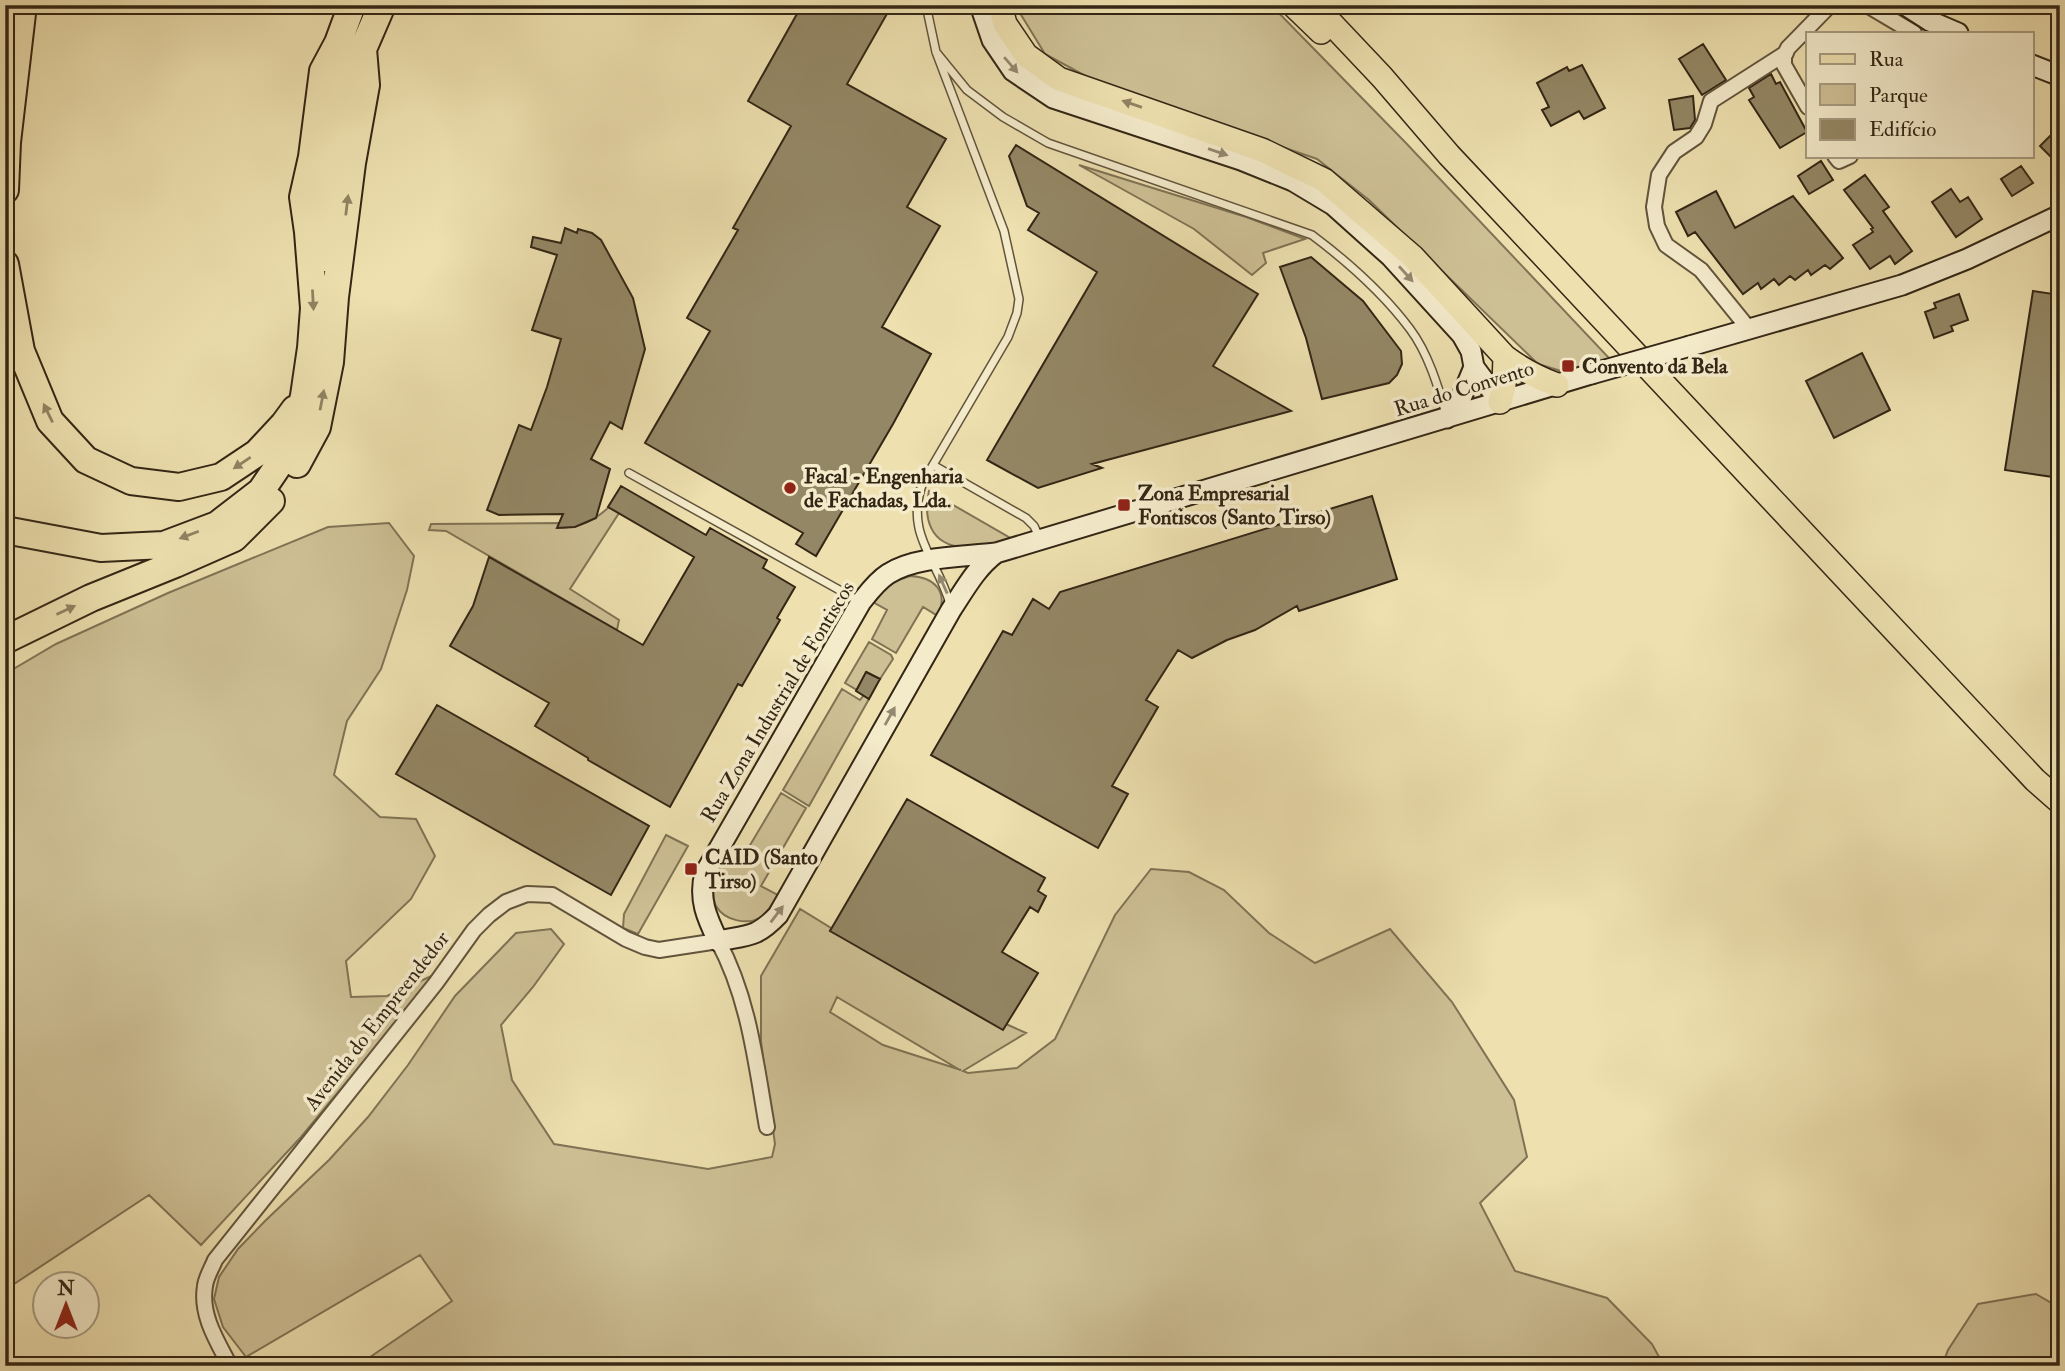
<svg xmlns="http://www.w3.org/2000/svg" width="2065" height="1371" font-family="'IM FELL Double Pica',serif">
	<rect width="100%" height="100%" fill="#eee0af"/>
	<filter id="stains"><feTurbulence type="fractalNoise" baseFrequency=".00286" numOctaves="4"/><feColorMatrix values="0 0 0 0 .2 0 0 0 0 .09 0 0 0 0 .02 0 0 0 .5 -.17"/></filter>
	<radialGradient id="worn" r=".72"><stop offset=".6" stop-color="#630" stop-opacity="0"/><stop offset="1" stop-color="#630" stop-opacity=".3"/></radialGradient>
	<path fill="#cec095" stroke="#807355" stroke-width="2" fill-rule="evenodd" d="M1015,5H1271L1404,141L1609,358L1577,369L1561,371L1538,364L1369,200L1317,159L1104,86L1045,54Z
		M1079,165L1246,217L1305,239L1263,253L1266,263L1252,275L1194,229Z
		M929,491L1012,539C996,543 980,549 963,547C930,545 923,518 929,491Z
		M609,507L619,513L570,589L619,620L617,630L446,531L429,530L431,524L559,523L558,528C580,527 593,522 609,507Z
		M389,523L414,556L407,590L385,657L381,669L347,721L334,775L380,817L416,819L435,856L411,899L346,961L351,997L387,996L436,974L301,1137L201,1245L149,1195L5,1290V674L56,644L168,593L328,527Z
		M910,576C934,577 949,591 938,616L923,607L896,653L872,639L887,610L871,601L890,583Z
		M869,642L891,655L893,659L880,679L867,672L857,690L845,683Z
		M842,689L860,700L864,695L869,699L809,806L783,790Z
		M781,793L806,808L761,886L778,895C773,902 768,913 761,917C747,926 724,920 716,906C712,898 713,887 714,879C716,868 723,858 728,848L743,857Z
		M666,835L688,846L638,934L623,928L624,914Z
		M1151,869L1189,872L1224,890L1269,933L1315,963L1390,929L1452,1002L1514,1100L1527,1157L1480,1203L1515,1271L1607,1298L1652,1344L1664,1366H357L452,1301L420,1255L246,1357L223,1327L214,1299L219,1277L238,1249L265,1221L329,1160L368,1117L408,1065L455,996L516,933L551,929L564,944L533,987L501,1025L512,1080L554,1144L708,1169L772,1157L775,1144L761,1042V976L800,909L831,928L830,931L1006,1024L1026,1033L963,1071L968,1073L1017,1068L1055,1039L1115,915ZM837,997L960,1070H961L883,1045L830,1012Z
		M2036,1294L2060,1308V1366H1942L1948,1350L1978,1304Z"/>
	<path fill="#948765" stroke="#332615" stroke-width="2" d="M802,5H892L847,84L946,139L907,207L940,226L882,327L931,354L893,424L816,556L796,544L803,533L645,443L710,331L687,318L738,230L733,228L791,126L748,101Z
		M1703,44L1726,80L1702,95L1679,59Z
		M1582,65L1605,108L1584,119L1579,111L1551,126L1542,110L1549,107L1537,83L1567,67L1569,71Z
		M1771,74L1776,84L1780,82L1807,132L1780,148L1749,100L1754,97L1749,88Z
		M1693,96L1695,120L1690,128L1674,130L1669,100Z
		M2060,126V166L2040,146Z
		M1016,145L1258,294L1213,366L1291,411L1092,464L1102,468L1038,488L987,460L1097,272L1028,230L1039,213L1027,206L1009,156Z
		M1821,161L1833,180L1809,194L1798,176Z
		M2021,166L2033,183L2012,196L2001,179Z
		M1865,175L1889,207L1883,211L1912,251L1895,264L1890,256L1870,269L1853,245L1873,232L1871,229L1873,228L1844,190Z
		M1951,189L1960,202L1968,197L1982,219L1956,237L1932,202Z
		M1716,191L1735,228L1793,196L1843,258L1830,269L1825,265L1811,275L1808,270L1795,280L1790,276L1779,285L1774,279L1761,289L1758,283L1743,294L1695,232L1688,236L1676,212Z
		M565,228L577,233L578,229L592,233L601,240L633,298L645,349L622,429L610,422L591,459L610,469L596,518L575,527L557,528L563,514L499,515L487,510L519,425L531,430L547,387L561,339L532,330L557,255L531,247L533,237L561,243Z
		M1311,257L1363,301L1401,351L1402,364L1397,375L1389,383L1322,399L1306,338L1280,267Z
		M2033,291L2060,295V478L2005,470Z
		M1959,294L1968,320L1951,326L1953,331L1934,338L1925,312L1936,308L1934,303Z
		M1862,353L1890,410L1834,438L1806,381Z
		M621,486L706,535L710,528L767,560L763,568L795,587L777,618L780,620L742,686L738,684L670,807L588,760V758L535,726L549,703L450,646L473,606L489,557L643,645L694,557L608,507Z
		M1372,496L1397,579L1299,611L1297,606L1255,630L1227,640L1192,658L1178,650L1146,700L1158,707L1112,786L1128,794L1098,848L931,755L1003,631L1012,635L1033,599L1049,609L1060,592Z
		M866,672L880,679L869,699L856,691Z
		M437,705L649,826L611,895L396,774Z
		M907,799L1045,878L1038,891L1046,896L1038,912L1030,907L1002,952L1038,973L1003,1030L830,931Z"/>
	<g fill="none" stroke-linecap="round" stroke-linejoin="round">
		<g stroke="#62543c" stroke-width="10">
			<path id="lane" d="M926,5L936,52L1004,231L1019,299L1017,313L1008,337L923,482C904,534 937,558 950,604
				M936,52L967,90L1003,117L1048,143L1312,235C1348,262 1383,293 1410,329C1428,353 1438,386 1446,414
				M933,465L1026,518L1034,526L1040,539
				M629,473L861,602"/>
		</g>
		<g stroke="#62543c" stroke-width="18">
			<path id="street" d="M1867,5L1914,33
				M1808,107L1784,65V56L1788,48L1830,5
				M1835,156L1839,161L1850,156
				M1749,329L1701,270L1666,245L1657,226L1654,207L1659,175L1674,152L1696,137L1704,124L1711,101L1786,53
				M230,1366C217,1341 200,1315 205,1286C206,1277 212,1268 215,1260L436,983L474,930L489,915L506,902L527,894L552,895L626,939L645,947L659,950L718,941C749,998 756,1064 767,1127"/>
		</g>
		<g stroke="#332615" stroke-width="23">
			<path id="secondary" d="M980,5L992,40L1013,71L1053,98L1241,160L1293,181L1333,205L1391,257L1462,335L1471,351L1474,367L1500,402
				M1905,5L1930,21L1958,33
				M2032,65L2060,76
				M1690,346L1902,285L1967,259L2060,215
				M1447,418L1460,401L1474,367
				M996,553C976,568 965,589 951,610L778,915C756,938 748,935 718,941C707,918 698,899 705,873L861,602C869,592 877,581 888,574C915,556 964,557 996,553L1591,374"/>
		</g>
		<g stroke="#332615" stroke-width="26">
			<path id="primary" d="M1000,5L1005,24L1026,55L1059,79L1262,150L1324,180L1413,257L1505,357C1521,369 1538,378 1557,385
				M1293,5L1321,32
				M1314,5L1382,77L1449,155L2035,780L2060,802
				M1500,402L1504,385L1505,357"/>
		</g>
		<g stroke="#332615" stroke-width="30">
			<path id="highway" d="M5,190L7,142L23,5
				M326,258L325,232L327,211L346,88L351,66L363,49L382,5
				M5,264L21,351L50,421L86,460L131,481L179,487L221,477L257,453L284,424L295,409
				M297,464L317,427L330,362L335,297L352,163L366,85L363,49
				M5,530L101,548L164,545L217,525L261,491L278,466L293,439L304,396L311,348L314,308L308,232L303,197L312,157L323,71L338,43L352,5
				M5,640L91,598L175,564L234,538L271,501"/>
		</g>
		<use href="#lane" stroke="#f4ebcb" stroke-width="7"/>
		<use href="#street" stroke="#f4ebcb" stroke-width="14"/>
		<use href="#secondary" stroke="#f4ebcb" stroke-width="19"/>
		<use href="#primary" stroke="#eee0af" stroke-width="23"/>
		<use href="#highway" stroke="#eee0af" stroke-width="26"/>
		<g stroke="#332615" stroke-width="23" stroke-linecap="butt">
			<path id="secondary-bridge" d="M1591,374L1690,346"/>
		</g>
		<use href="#secondary-bridge" stroke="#f4ebcb" stroke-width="19"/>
	</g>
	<defs><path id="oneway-solid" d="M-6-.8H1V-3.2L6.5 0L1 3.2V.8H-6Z" transform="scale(1.75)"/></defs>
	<g fill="#948870">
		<use href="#oneway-solid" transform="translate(1011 65) rotate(49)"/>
		<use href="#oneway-solid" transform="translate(1218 152) rotate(19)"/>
		<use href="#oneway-solid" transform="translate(1406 274) rotate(48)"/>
		<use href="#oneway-solid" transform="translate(943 584) rotate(-114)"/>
		<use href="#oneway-solid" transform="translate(890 716) rotate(-61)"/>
		<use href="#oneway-solid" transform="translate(777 914) rotate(-53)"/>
	</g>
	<g fill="#908362">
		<use href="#oneway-solid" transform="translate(1132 104) rotate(-161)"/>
		<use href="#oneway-solid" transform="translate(347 205) rotate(-83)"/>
		<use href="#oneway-solid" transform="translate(313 300) rotate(87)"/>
		<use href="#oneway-solid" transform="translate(322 400) rotate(-79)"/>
		<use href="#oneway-solid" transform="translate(48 413) rotate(-116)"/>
		<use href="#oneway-solid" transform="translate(242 463) rotate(146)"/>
		<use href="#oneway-solid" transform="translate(189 535) rotate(159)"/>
		<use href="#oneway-solid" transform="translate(66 610) rotate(-25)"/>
	</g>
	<g fill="#8f2418" stroke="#f4ebcb" stroke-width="2.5">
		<rect x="1561" y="359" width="14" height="14" rx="3.5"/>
		<circle cx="790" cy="488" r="7"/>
		<rect x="1117" y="498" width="14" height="14" rx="3.5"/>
		<rect x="684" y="862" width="14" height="14" rx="3.5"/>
	</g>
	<g text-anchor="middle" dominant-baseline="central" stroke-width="7" stroke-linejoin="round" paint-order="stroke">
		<g font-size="21" font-weight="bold" fill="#332615" stroke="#f4ebcb" text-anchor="start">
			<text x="1582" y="366">Convento da Bela</text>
			<text x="804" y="476">Facal - Engenharia<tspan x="804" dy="24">de Fachadas, Lda.</tspan></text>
			<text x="1138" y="493">Zona Empresarial<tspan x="1138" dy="24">Fontiscos (Santo Tirso)</tspan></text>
			<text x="705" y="857">CAID (Santo<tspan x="705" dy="24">Tirso)</tspan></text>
		</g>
		<g font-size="21" fill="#332615" stroke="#f4ebcb">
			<text transform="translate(1464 389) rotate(-17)">Rua do Convento</text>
			<text transform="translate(778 702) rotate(-59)">Rua Zona Industrial de Fontiscos</text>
			<text transform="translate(377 1021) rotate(-52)">Avenida do Empreendedor</text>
		</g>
	</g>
	<rect width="2065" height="1371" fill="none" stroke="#eee0af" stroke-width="28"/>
	<rect x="7" y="7" width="2051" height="1357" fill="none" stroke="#332615" stroke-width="3.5"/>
	<rect x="14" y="14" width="2037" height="1343" fill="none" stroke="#332615" stroke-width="2"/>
	<rect x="1806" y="32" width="228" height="126" fill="#f4ebcb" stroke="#a79c82" stroke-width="2"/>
	<rect x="1820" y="54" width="35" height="10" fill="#eee0af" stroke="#a79c82" stroke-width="2"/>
	<text x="1869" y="66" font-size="21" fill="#332615">Rua</text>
	<rect x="1820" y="84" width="35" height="21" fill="#cec095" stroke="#a79c82" stroke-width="2"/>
	<text x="1869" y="102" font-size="21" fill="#332615">Parque</text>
	<rect x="1820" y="119" width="35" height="21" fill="#948765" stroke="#a79c82" stroke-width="2"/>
	<text x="1869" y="136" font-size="21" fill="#332615">Edifício</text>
	<g transform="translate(66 1305)"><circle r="33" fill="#f4ebcb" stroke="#a79c82" stroke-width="2"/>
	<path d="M0-5L12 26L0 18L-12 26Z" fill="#8f2418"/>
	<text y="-10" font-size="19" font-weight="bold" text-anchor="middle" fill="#332615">N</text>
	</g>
	<rect width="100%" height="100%" filter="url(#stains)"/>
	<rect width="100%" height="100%" fill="url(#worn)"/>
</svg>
